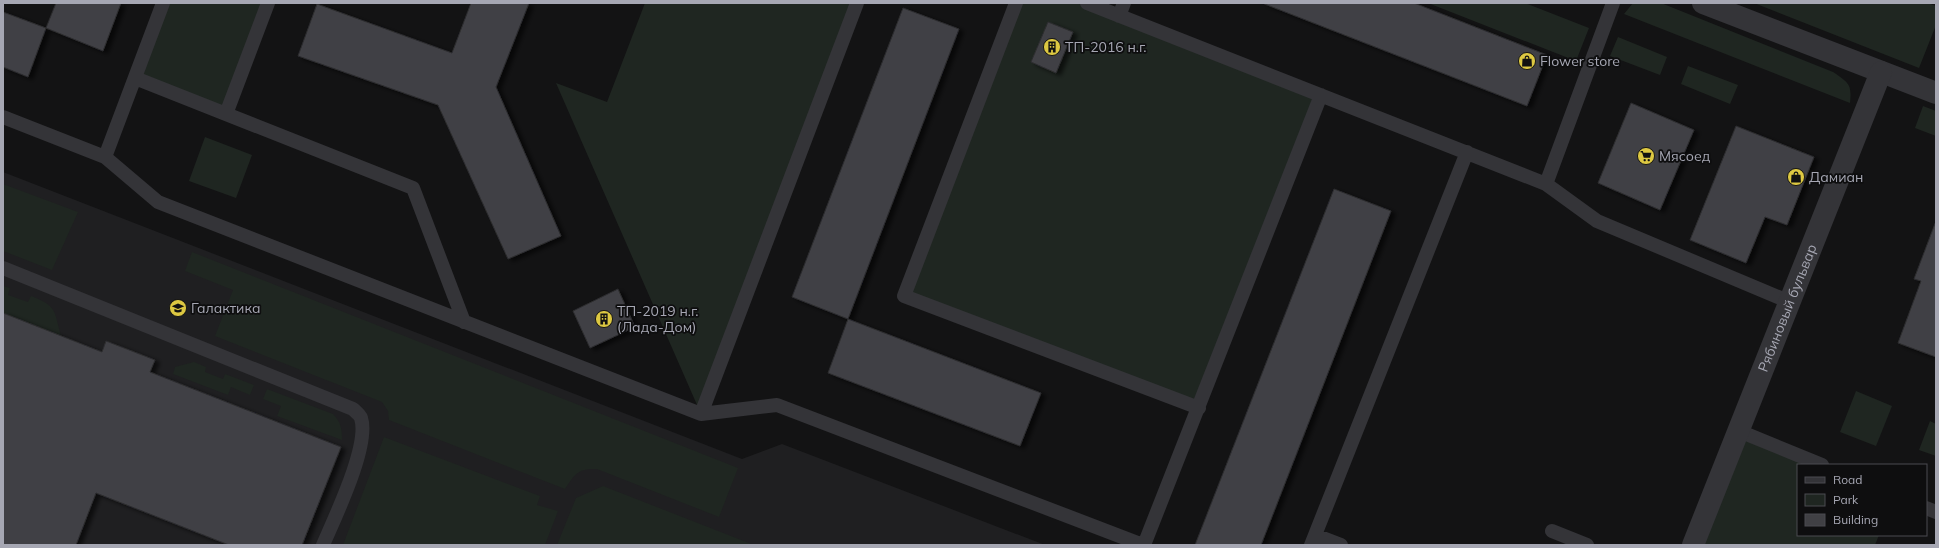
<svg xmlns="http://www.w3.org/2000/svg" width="1939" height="548" font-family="Mulish,sans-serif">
	<defs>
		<filter id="shadow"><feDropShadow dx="4.5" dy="2.5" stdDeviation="2" flood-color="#0009"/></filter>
	</defs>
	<rect width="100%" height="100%" fill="#131314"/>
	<path fill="#1f1f21" d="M3,172L742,459L782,444L1045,545H3Z"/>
	<path fill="#1f2621" d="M163,3H268L226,114L135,78Z
		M645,3H857L701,414L556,83L607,102Z
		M1019,3H1077L1317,96L1197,406L906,293Z
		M1428,3H1525L1589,28L1576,61Z
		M1633,3H1661L1833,72C1849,83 1852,84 1850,103L1624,14Z
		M1754,3H1927L1936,6V25L1919,68Z
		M1618,37L1667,57L1660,75L1610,56Z
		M1688,66L1738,85L1730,104L1681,84Z
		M1923,106L1936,111V136L1915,128Z
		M205,137L252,155L236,198L189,181Z
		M3,184L78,212L52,270L3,251Z
		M192,252L738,468L719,517L597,469C578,468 575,474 565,489L389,420L388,411L382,402L215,336L233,290L185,271Z
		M3,286L10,288L8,295L28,302L31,296C57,306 54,310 61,336L3,315Z
		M194,362L206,367L205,372L223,379L225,374L254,385L250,395L231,387L228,395L173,374L175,367Z
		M267,389L333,414C341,422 342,429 342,440L277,416L281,406L263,399Z
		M1856,391L1892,406L1876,446L1840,432Z
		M1930,421L1936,424V456L1919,450Z
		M1739,431L1822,465H1798V535H1879L1875,545H1693Z
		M384,437L540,496L537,505L558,511L545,545H343Z
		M603,486L754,545H557L576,498Z"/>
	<path fill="#404044" stroke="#2d2d30" filter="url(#shadow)" d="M56,3H121L103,51L46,28Z
		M471,3H529L496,87L561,236L508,259L438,105L298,56L317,4L452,53Z
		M1262,3H1414L1547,55L1527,106Z
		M903,8L959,29L848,319L792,297Z
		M3,12L46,28L28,77L3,67Z
		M1048,22L1073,32L1056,73L1031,62Z
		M1631,103L1694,130L1660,210L1598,183Z
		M1736,126L1814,157L1787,225L1765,217L1746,263L1690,240Z
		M1334,189L1391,211L1261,545H1195Z
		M1936,221V357L1898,343L1921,281L1914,279Z
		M618,289L635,327L590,348L573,311Z
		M3,313L102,352L106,341L155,360L150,372L341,447L302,545H229L96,493L76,545H3Z
		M848,319L1041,393L1020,446L828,373Z"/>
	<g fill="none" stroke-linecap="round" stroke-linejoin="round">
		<path stroke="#343438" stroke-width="14" d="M1016,3L904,296L1199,408
			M1087,3L1546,184L1597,221L1790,302
			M1119,16L1124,3
			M135,78L413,188L464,322
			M226,114L268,3
			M3,117L105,157L158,202L701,414L777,405L1143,545
			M105,157L163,3
			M1546,184L1613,3
			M3,268L353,409C356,412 360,415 361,418C370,445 335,517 323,545
			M701,414L857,3
			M1739,431L1822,465
			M1926,508L1936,512
			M1552,531L1587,545
			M1315,535L1467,152
			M1144,545L1321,95
			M1311,545L1315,535L1341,545"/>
		<g stroke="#343438" stroke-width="22">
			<path d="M1703,3L1936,93"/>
			<path id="s1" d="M1693,545L1881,72"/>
		</g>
	</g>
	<defs>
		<g id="building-disc" transform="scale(0.9)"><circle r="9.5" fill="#ddc842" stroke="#0e0e0f"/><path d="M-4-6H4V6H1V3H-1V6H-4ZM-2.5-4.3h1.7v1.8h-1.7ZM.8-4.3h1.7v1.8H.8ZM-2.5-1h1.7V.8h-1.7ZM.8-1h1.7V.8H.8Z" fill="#111"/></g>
		<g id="shop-disc" transform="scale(0.9)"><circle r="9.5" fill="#ddc842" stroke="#0e0e0f"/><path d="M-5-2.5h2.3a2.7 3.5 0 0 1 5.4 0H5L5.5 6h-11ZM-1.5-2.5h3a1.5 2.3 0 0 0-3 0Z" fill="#111"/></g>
		<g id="supermarket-disc" transform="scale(0.9)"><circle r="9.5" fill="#ddc842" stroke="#0e0e0f"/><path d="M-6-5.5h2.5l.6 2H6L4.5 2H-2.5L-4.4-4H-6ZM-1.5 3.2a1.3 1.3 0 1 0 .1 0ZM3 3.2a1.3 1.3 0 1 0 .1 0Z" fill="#111"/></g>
		<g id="school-disc" transform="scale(0.9)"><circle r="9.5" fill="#ddc842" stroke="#0e0e0f"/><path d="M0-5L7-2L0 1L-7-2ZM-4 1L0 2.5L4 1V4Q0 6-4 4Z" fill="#111"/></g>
	</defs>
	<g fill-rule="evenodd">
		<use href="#building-disc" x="1052" y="47"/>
		<use href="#shop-disc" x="1527" y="61"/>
		<use href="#supermarket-disc" x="1646" y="156"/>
		<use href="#shop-disc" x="1796" y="177"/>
		<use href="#school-disc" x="178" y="308"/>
		<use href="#building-disc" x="604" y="319"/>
	</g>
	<g text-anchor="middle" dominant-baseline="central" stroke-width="3.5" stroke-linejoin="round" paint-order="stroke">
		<g font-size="14" fill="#a6a7b3" stroke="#0e0e0f" text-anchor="start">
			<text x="1065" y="47">ТП-2016 н.г.</text>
			<text x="1540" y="61">Flower store</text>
			<text x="1659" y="156">Мясоед</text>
			<text x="1809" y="177">Дамиан</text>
			<text x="191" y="308">Галактика</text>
			<text x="617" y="311">ТП-2019 н.г.<tspan x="617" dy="16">(Лада-Дом)</tspan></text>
		</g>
		<g font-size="14" fill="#a6a7b3" stroke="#0e0e0f">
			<text stroke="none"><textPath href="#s1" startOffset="255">Рябиновый бульвар</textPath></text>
		</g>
	</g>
	<rect width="1939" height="548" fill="none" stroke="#a6a7b3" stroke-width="8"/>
	<rect x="1797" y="464" width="130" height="72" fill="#0e0e0f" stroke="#4b4b51"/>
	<rect x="1805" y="477" width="20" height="6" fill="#343438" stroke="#4b4b51"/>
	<text x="1833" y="484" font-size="12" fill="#a6a7b3">Road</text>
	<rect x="1805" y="494" width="20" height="12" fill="#1f2621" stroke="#4b4b51"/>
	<text x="1833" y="504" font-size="12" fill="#a6a7b3">Park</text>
	<rect x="1805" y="514" width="20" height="12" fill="#404044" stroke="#4b4b51"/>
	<text x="1833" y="524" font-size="12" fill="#a6a7b3">Building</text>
</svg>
